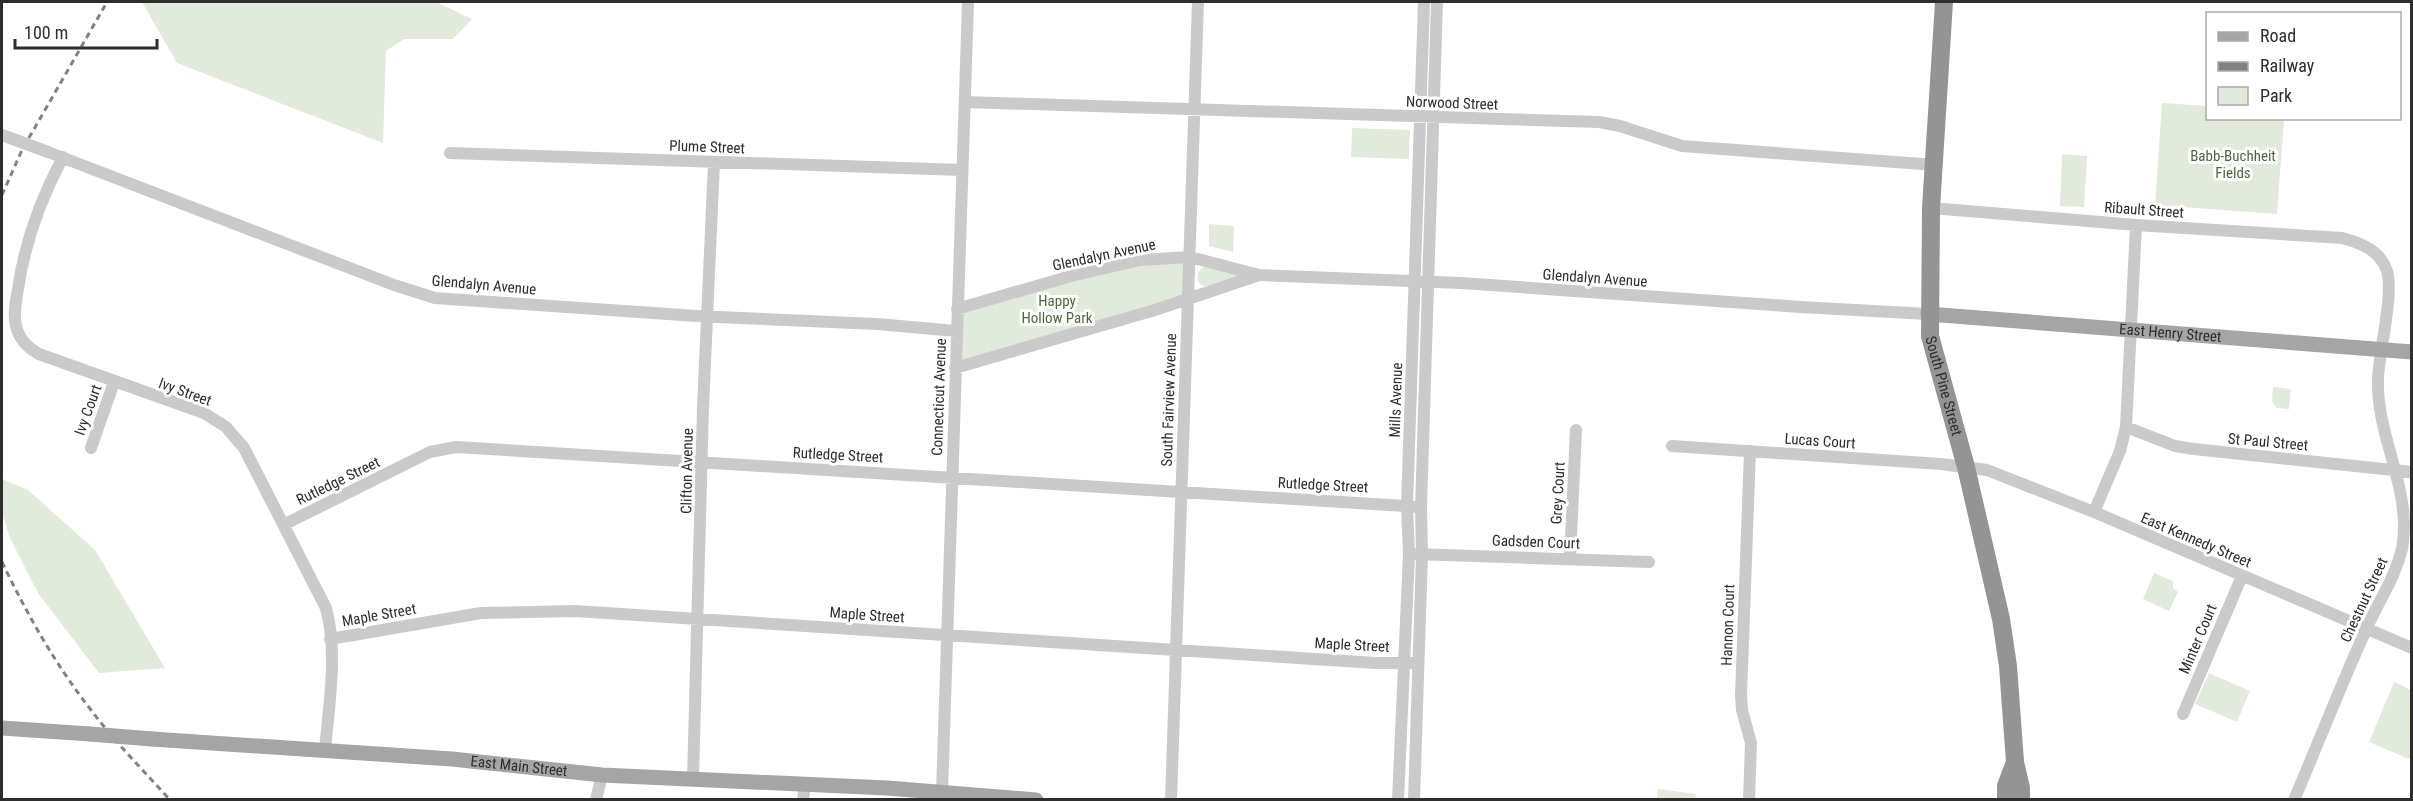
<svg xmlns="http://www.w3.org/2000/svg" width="2413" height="801" font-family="'Roboto Condensed',sans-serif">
	<rect width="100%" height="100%" fill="#fff"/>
	<path fill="#e2eadb" d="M142,2H436L472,19L453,39H404L386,51L383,143L177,63Z
		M2162,103L2207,106L2208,118L2284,119L2277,214L2155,205Z
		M1352,128L1410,130L1409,159L1351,157Z
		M2062,154L2087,156L2084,207L2060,206Z
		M1209,224L1234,226L1233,252L1209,246Z
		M1190,257L1188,299L955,368L957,309L1071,276Z
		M1207,266L1238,273L1241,277C1228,282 1210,294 1198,282C1197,273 1199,269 1207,266Z
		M2273,387L2291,389L2289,409L2277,408L2272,402Z
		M2,479L28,490L95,550L165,668L99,673L38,593L10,538L2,512Z
		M2154,573L2173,581V588L2178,592L2169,611L2143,599Z
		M2209,673L2250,691L2237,722L2195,704Z
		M2394,682L2411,690V760L2369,742Z
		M1658,789L1696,794L1695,799H1657Z"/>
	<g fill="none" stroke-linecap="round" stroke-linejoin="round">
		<path stroke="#cacaca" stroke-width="12" d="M965,102L1599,122L1620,126L1682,146L1935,165
			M48,152L394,285L435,298L697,316L877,324L956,331
			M450,153L962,170
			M63,157C40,200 25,241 18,289C16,301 13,314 16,326C19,339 28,348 39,354L204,413L226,427L244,448L326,608C338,653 329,704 325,750
			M1931,208L2136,225L2342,238C2361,243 2380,250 2387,271C2394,295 2379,351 2378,379C2376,437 2413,491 2402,549C2394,581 2377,603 2365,632C2340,687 2318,744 2294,800
			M957,309L1071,276L1140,260L1190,257L1259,275L1461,283L1801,307L1928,314
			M955,368L1155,310L1259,275
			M2126,427L2175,446L2194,449L2412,472
			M1672,446L1941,464L1987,470L2094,512L2412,648
			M91,448L114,382
			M2094,512L2120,451L2126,427L2136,225
			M285,524L430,452L456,447L1421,507
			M1414,554L1649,562
			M1570,558L1576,430
			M330,639L481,613L575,611L1376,663H1417
			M2183,714L2242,576
			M693,779L703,407L714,163
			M942,793L968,2
			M596,800L602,775
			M803,800L805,785
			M1171,800L1198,2
			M1398,800L1409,554L1407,506L1424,2
			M1414,800L1422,555L1421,507L1437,2
			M1749,800L1751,743L1742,710L1741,695L1750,451"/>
		<g stroke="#a5a5a5" stroke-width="15">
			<path id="s1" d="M1928,314L2412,352"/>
			<path d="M2,728L90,734"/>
			<path id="s2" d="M152,739L452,759L602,775L887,788L1036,800"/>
		</g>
		<g stroke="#949494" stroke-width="18">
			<path id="s3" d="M1944,2L1931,208L1930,336L1966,467L2001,619L2008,666L2015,762L2021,788V800"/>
			<path d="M2006,800V786L2015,762"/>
		</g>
		<path stroke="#828282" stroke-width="3" stroke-dasharray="6 4.5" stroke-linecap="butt" d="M2,195L22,150L107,2
			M2,562C27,614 55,664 91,710C115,742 143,770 170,800"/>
		<path stroke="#cacaca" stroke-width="12" d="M2,135L48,152"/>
		<path stroke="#a5a5a5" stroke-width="15" d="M90,734L152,739"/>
	</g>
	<g text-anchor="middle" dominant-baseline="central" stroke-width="6" stroke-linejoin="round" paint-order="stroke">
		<g font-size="15" fill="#2d2d2d" stroke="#fff">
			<text transform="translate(1452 103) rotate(2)">Norwood Street</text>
			<text transform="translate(707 147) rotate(2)">Plume Street</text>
			<text transform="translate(2144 210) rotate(4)">Ribault Street</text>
			<text transform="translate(1104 255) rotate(-12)">Glendalyn Avenue</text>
			<text transform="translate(1595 278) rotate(4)">Glendalyn Avenue</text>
			<text transform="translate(484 285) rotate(5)">Glendalyn Avenue</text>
			<text stroke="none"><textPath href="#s1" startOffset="243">East Henry Street</textPath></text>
			<text stroke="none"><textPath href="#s3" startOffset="386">South Pine Street</textPath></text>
			<text transform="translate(185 392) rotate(20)">Ivy Street</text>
			<text transform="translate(939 397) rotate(-88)">Connecticut Avenue</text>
			<text transform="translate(1169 400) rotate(-88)">South Fairview Avenue</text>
			<text transform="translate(1396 400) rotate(-88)">Mills Avenue</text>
			<text transform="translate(88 410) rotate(-70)">Ivy Court</text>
			<text transform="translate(1820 441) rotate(4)">Lucas Court</text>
			<text transform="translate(2268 442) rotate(5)">St Paul Street</text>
			<text transform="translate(838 455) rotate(3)">Rutledge Street</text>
			<text transform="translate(687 471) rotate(-89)">Clifton Avenue</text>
			<text transform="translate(338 481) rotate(-26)">Rutledge Street</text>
			<text transform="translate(1323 485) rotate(3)">Rutledge Street</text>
			<text transform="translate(1558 493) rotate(-87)">Grey Court</text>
			<text transform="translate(2196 540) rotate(23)">East Kennedy Street</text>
			<text transform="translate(1536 542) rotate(2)">Gadsden Court</text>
			<text transform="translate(2364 600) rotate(-65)">Chestnut Street</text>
			<text transform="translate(379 615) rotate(-10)">Maple Street</text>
			<text transform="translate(867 615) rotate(4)">Maple Street</text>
			<text transform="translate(1728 625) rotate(-88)">Hannon Court</text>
			<text transform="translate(2198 639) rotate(-67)">Minter Court</text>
			<text transform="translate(1352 645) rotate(3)">Maple Street</text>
			<text stroke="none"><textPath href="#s2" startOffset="368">East Main Street</textPath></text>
		</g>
		<g font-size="15" fill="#4d673c" stroke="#fff">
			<text x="2233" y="156">Babb-Buchheit<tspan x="2233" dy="17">Fields</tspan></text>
			<text x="1057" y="301">Happy<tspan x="1057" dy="17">Hollow Park</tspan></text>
		</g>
	</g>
	<rect width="2413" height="801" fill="none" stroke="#2d2d2d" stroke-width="6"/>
	<rect x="2206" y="12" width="195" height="108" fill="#ffffff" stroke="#ababab" stroke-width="1.5"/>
	<rect x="2218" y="32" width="30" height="9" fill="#a5a5a5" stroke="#ababab" stroke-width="1.5"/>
	<text x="2260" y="42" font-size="18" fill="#2d2d2d">Road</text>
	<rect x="2218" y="62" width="30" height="9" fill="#828282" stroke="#ababab" stroke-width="1.5"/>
	<text x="2260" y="72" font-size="18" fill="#2d2d2d">Railway</text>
	<rect x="2218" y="87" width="30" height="18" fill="#e2eadb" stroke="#ababab" stroke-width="1.5"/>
	<text x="2260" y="102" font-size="18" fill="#2d2d2d">Park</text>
	<path d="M15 39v9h142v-9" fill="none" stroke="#2d2d2d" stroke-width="3"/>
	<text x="24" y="39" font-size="18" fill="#2d2d2d" stroke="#ffffff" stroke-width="4.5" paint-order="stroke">100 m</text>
</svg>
